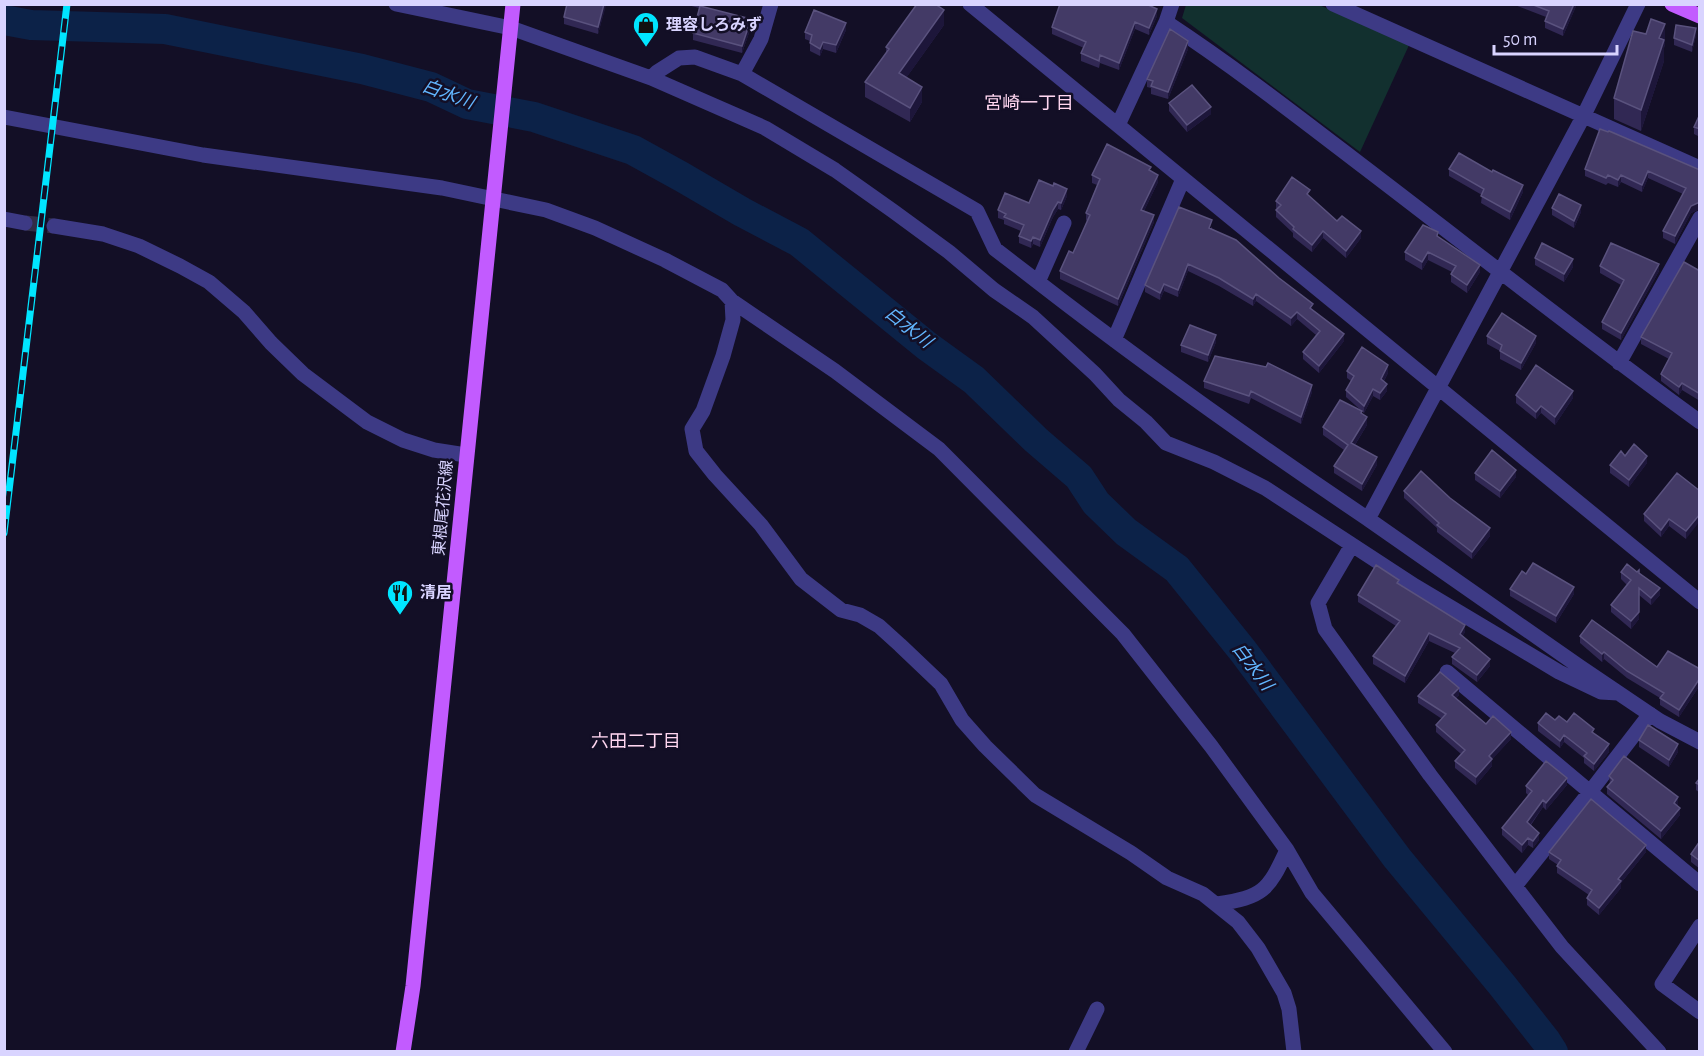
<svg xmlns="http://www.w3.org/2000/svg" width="1704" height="1056" font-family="'Alegreya Sans','Noto Sans JP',sans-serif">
	<rect width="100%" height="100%" fill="#130f26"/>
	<path fill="#12302f" d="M1186,5H1319L1410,43L1360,152L1182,18Z"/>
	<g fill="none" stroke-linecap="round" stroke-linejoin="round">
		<path stroke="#0c2248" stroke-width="30" d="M4,20L31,25L165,29L362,69L431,87L467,104L534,117L633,150L682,177L742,212L799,242L927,346L974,380L1036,440L1079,477L1096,503L1126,532L1177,569L1243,651L1397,858L1502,985L1546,1041L1553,1052"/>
		<path stroke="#312d47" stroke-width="15" stroke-dasharray="15 8" stroke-linecap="butt" d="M25,223L54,226"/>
		<path stroke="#3d3a85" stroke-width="15" d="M396,4L511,28L651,78L657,72L679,58L695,57L742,74L977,211L995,249L1038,282
			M970,4L1700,602
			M1333,4L1700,168
			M1638,4L1583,117L1368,519L1580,667L1660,721L1700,742
			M1166,22L1172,4
			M742,74L761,39L771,4
			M651,78L765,128L835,170L893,211L949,252L994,290L1033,317L1095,374L1119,400L1146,422L1166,443L1214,462L1265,488L1415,586L1559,672L1601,692L1618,693
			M4,117L203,155L442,188L546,210L595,228L665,260L722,290L732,301L733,320L723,356L703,411L692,429L696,451L715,475L761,525L801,579L841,610L860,615L879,626L900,645L941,684L962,720L985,746L1035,795L1131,853L1167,878L1203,894L1238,922L1258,948L1284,993L1289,1009L1294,1052
			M1118,125L1166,22C1233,66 1296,115 1360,164C1473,250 1584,338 1700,422
			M4,219L25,223
			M1064,223L1038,282C1145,365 1255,443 1368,519
			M54,226L103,234L139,246L180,266L209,282L244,312L271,343L303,374L367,422L403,440L434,450L466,455
			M732,301L835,371L939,449L1123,634L1211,746L1287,850L1312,893L1445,1052
			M1114,340L1183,179
			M1619,363L1700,218
			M1352,545L1318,603L1325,629L1430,775L1515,886L1590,792L1447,672
			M1650,714L1590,792L1700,884
			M1515,886L1562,947L1659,1052
			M1217,904C1263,897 1268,891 1287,850
			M1700,926L1662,984L1700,1012
			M1076,1052L1097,1009"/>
		<path stroke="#c25bff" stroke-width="15" d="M1672,4L1700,16
			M403,1052L413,986L513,4"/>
		<g stroke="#00e5ff" stroke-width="7">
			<path id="rail" d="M4,533L67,4"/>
		</g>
		<use href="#rail" stroke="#130f26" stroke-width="4.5" stroke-dasharray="14" stroke-linecap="butt"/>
	</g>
	<path fill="#312854" d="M606,4L598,34L564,24V17Z
		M684,4H701L700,6L751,27L742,53L693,40V33L699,8Z
		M1512,4H1577L1563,36L1545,28V21L1546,17Z
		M1157,16L1149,35L1135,29L1119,70L1100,63L1099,68L1081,61V53L1084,48L1052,34V27Z
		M944,25L906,78L922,102L910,122L865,97V82L886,53V47Z
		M846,30L836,53L823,49L820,56L810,51V41L805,39V32Z
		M1696,35L1692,52L1674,45V38Z
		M1665,44L1664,48V61L1641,131L1614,119V98Z
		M1188,49L1168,99L1151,94V88L1147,87V79Z
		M1169,103L1211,114L1187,132L1169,111Z
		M1700,114V137L1694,134V127Z
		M1449,169L1523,192L1510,220L1481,203L1482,195L1449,176Z
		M1585,169L1700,170V209L1691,213L1675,244L1663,238V231L1683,194L1648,178L1642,192L1621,182L1618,187L1608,183L1606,185L1585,176Z
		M1151,171L1158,182L1144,211L1154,222L1118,306L1060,279V271L1073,253L1087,221L1086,220V213L1097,185L1092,183V175Z
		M1067,196L1061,210L1058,209L1053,217L1040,247L1033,244L1031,248L1019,243V236L1021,231L1004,224V220L998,218V210Z
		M1310,197L1337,221L1361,238L1346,258L1323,238L1312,252L1293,237V233L1276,217V210L1277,209L1276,208V201Z
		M1552,208L1581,212L1574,228L1552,215Z
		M1212,227V229L1313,310L1344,341L1319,373L1303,359V352L1316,335L1297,319L1291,326L1256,301L1253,306L1219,286L1188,271L1178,297L1164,291L1160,300L1145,292V285Z
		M1438,237L1480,272L1467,293L1451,282V274L1452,272L1428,260L1422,270L1405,260V252Z
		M1535,258L1573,267L1564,282L1535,265Z
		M1600,266L1659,271L1621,340L1602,329V322L1621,285L1600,273Z
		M1700,271V401L1682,390L1679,395L1661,381V374L1669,359L1641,344V337Z
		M1487,336L1536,343L1521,370L1500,359V351L1487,344Z
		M1216,342L1208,362L1181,352V345Z
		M1347,371L1388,373L1384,381L1387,391L1380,400L1373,396L1364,413L1346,397V390L1351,381L1347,378Z
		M1204,381L1312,392L1301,424L1251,398L1249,404L1204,388Z
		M1516,395L1573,398L1555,425L1541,413L1536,419L1516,403Z
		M1362,414L1367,425L1355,445L1377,465L1362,491L1334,473V466L1344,450L1323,435V427Z
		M1625,456L1647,463L1629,487L1610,473V465Z
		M1475,473L1516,477L1500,498L1475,480Z
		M1404,491L1490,536L1472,559L1437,532V528L1404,498Z
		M1700,491L1686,539L1669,526L1661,537L1644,521V514Z
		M1621,572L1660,595L1651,605L1639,595V619L1631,629L1611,612V605L1627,585L1621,579Z
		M1399,584L1465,632L1462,637L1490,666L1477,682L1452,664V657L1455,653L1429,641L1405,683L1373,664V656L1396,626L1358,602V595Z
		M1510,589L1574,594L1556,623L1510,596Z
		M1580,636L1657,667L1700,669V685L1679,717L1660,705V698L1627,678L1604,659L1602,662L1580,643Z
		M1459,695L1456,698L1486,724L1511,739L1492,759V766L1476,785L1455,768V761L1461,754L1436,732V725L1442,719L1418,703V696Z
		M1567,722L1594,733L1609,752L1594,771L1584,763V758L1564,742L1560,748L1538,731V723Z
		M1639,740L1678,752L1669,767L1639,747Z
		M1609,776L1678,804L1677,805L1680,815L1661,839L1607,794V787L1610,784Z
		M1700,778V793L1696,790V783Z
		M1567,785L1546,810L1543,807L1531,825L1539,840L1533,848L1528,845L1522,853L1502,835V828L1528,795L1526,793V786Z
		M1700,841V869L1691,862V854Z
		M1549,852H1646L1621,883V888L1599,915L1587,905V898L1589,895L1557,873V866L1558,865L1549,859Z"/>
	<path fill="#1d163a" d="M604,4H606V6L598,34V27Z
		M1574,4H1577L1563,36V29Z
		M1157,9V16L1149,35V28Z
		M944,10V25L899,88V73Z
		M751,19V27L742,53V46Z
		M1135,22V29L1119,70V63Z
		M846,23V30L836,53V45Z
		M1665,24V44L1664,48V61L1641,131V110L1659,38Z
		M1696,28V35L1692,52V45Z
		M1188,41V49L1168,99V92Z
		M823,42V49L820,56V49Z
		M922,87V102L910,122V108Z
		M1211,107V114L1187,132V125Z
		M1648,171V178L1642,192V185Z
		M1158,175V182L1141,217V210Z
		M1621,175V182L1618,187V180Z
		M1523,185V192L1510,220V212Z
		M1067,189V196L1061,210V203Z
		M1058,202V209L1053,217L1040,247V240L1053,210Z
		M1700,202V209L1691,213L1675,244V236L1691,206Z
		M1581,205V212L1574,228V221Z
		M1154,215V222L1118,306V299Z
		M1323,231V238L1312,252V245Z
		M1361,231V238L1346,258V251Z
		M1033,237V244L1031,248V241Z
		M1428,252V260L1422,270V262Z
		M1573,259V267L1564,282V274Z
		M1188,264V271L1178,297V290Z
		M1659,264V271L1621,340V333Z
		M1480,265V272L1467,293V285Z
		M1164,284V291L1160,300V293Z
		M1256,294V301L1253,306V299Z
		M1297,312V319L1291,326V318Z
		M1344,334V341L1319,373V366Z
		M1216,335V342L1208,362V355Z
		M1536,336V343L1521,370V363Z
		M1388,365V373L1381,386V379Z
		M1682,383V390L1679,395V387Z
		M1387,384V391L1380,400V393Z
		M1312,385V392L1301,424V417Z
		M1373,389V396L1364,413V406Z
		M1573,391V398L1555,425V417Z
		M1541,406V413L1536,419V412Z
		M1367,417V425L1351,451V443Z
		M1647,456V463L1629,487V480Z
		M1377,457V465L1362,491V484Z
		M1516,470V477L1500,498V491Z
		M1700,514V521L1686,539V531Z
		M1669,519V526L1661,537V530Z
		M1490,528V536L1472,559V552Z
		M1574,587V594L1556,623V616Z
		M1660,588V595L1651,605V598Z
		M1639,612V619L1631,629V621Z
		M1465,625V632L1460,642V634Z
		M1429,633V641L1405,683V676Z
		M1604,652V659L1602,662V654Z
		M1490,659V666L1477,682V675Z
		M1700,678V685L1679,717V710Z
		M1459,688V695L1452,702V695Z
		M1511,732V739L1489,763V756Z
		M1564,735V742L1560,748V741Z
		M1609,744V752L1594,771V764Z
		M1678,744V752L1669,767V760Z
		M1492,759V766L1476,785V777Z
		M1567,778V785L1546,810V803Z
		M1678,797V804L1674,810V803Z
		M1543,800V807L1527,829V822Z
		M1680,808V815L1661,839V831Z
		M1539,833V840L1533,848V841Z
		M1528,838V845L1522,853V845Z
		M1646,845V852L1621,883V888L1599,915V908L1618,879Z"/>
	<path fill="#433a66" stroke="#5a527e" stroke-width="1.5" d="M567,4H604L598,27L564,17Z
		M917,4H935L944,10L899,73L922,87L910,108L865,82L889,49L886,47Z
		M1060,4H1146L1157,9L1149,28L1135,22L1119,63L1100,55L1099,61L1081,53L1086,42L1052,27Z
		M1531,4H1574L1563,29L1545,21L1549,11Z
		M700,6L751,19L742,46L693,33Z
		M814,10L846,23L836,45L823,42L820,49L810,43L812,35L805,32Z
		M1651,19L1665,24L1659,38L1664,40L1641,110L1614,98L1633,31L1646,34Z
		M1676,25L1696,28L1692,45L1674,38Z
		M1170,29L1188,41L1168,92L1151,86L1153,81L1147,79Z
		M1192,85L1211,107L1187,125L1169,103Z
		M1700,114V129L1694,127Z
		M1600,129L1608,132L1609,131L1700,170V202L1691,206L1675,236L1663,231L1686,188L1648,171L1642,185L1621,175L1618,180L1608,175L1606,178L1585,169Z
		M1107,144L1151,167L1149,170L1158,175L1141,210L1154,215L1118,299L1060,271L1069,251L1073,253L1090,215L1086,213L1100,179L1092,175Z
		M1459,153L1492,172L1493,170L1523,185L1510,212L1481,196L1484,189L1449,169Z
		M1292,177L1310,190L1307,194L1337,221L1342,216L1361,231L1346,251L1323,231L1312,245L1293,229L1294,227L1276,210L1281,205L1276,201Z
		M1039,180L1053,186L1054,183L1067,189L1061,203L1058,202L1053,210L1040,240L1033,237L1031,241L1019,236L1024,225L1004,217L1006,214L998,210L1005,193L1029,203Z
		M1559,194L1581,205L1574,221L1552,208Z
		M1179,207L1212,220L1209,228L1236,240L1279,278L1313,304L1310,308L1344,334L1319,366L1303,352L1320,331L1297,312L1291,318L1256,294L1253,299L1219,278L1188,264L1178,290L1164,284L1160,293L1145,285Z
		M1423,225L1438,232L1437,236L1440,238L1480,265L1467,285L1451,274L1456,266L1428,252L1422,262L1405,252Z
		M1542,243L1573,259L1564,274L1535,258Z
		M1611,243L1659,264L1621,333L1602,322L1624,280L1600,266Z
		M1684,262L1700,271V394L1682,383L1679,387L1661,374L1672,353L1641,337Z
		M1502,313L1536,336L1521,363L1500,351L1502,345L1487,336Z
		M1190,325L1216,335L1208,355L1181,345Z
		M1362,347L1388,365L1381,379L1387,384L1380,393L1373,389L1364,406L1346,390L1354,376L1347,371Z
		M1215,356L1266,367L1268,363L1312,385L1301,417L1251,391L1249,396L1204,381Z
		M1536,365L1573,391L1555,417L1541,406L1536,412L1516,395Z
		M1340,400L1362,411L1361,413L1367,417L1351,443L1377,457L1362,484L1334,466L1348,445L1323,427Z
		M1634,444L1647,456L1629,480L1610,465L1621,451L1625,456Z
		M1492,450L1516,470L1500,491L1475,473Z
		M1421,471L1450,498L1490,528L1472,552L1437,525L1439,523L1404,491Z
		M1677,473L1700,491V514L1686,531L1669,519L1661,530L1644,514Z
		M1533,563L1574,587L1556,616L1510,589L1522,571L1526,574Z
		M1627,564L1637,572L1639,570V573L1660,588L1651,598L1639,588V612L1631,621L1611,605L1631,580L1621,572Z
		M1376,565L1399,580L1397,583L1465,625L1460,634L1490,659L1477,675L1452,657L1460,648L1429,633L1405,676L1373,656L1400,621L1358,595Z
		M1592,620L1657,667L1668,651L1700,669V678L1679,710L1660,698L1664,693L1627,671L1604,652L1602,654L1580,636Z
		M1440,672L1459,688L1452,695L1486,724L1493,716L1511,732L1489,756L1492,759L1476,777L1455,761L1465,750L1436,725L1446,714L1418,696Z
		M1546,713L1555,720L1559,716L1567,722L1574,713L1594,729L1592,732L1609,744L1594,764L1584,756L1587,753L1564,735L1560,741L1538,723Z
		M1648,725L1678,744L1669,760L1639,740Z
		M1624,756L1678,797L1674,803L1680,808L1661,831L1607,787L1613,780L1609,776Z
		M1546,761L1567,778L1546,803L1543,800L1527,822L1539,833L1533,841L1528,838L1522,845L1502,828L1532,791L1526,786Z
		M1700,778V785L1696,783Z
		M1591,799L1646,845L1618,879L1621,881L1599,908L1587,898L1592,890L1557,866L1561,860L1549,852Z
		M1700,841V861L1691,854Z"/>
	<defs>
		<g id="shop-pin" transform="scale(1.35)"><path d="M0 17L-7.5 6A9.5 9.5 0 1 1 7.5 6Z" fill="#00e5ff" stroke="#130f26"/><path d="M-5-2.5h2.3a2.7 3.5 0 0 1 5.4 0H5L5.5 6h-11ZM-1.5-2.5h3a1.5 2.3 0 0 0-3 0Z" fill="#111"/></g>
		<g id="restaurant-pin" transform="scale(1.35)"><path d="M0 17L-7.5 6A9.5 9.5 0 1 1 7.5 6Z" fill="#00e5ff" stroke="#130f26"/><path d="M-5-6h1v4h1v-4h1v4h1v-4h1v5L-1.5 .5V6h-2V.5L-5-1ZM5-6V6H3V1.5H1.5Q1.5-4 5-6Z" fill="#111"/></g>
	</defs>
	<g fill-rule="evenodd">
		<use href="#shop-pin" x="646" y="25"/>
		<use href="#restaurant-pin" x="400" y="593"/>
	</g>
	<g text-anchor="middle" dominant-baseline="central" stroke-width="5" stroke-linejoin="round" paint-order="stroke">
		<g font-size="16" font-weight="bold" fill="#d9d4ff" stroke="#130f26" text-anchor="start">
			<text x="666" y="25">理容しろみず</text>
			<text x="420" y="593">清居</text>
		</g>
		<g font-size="16" fill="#d9d4ff" stroke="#130f26">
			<text transform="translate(443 508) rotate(-85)">東根尾花沢線</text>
		</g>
		<g font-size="18" font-style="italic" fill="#62b6ff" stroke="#130f26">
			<text transform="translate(448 95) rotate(20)">白水川</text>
			<text transform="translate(908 328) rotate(38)">白水川</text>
			<text transform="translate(1252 667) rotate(53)">白水川</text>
		</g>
		<g font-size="18" fill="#ffd6f0" stroke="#130f26">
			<text x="1029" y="104">宮崎一丁目</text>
			<text x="636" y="742">六田二丁目</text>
		</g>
	</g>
	<rect width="1704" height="1056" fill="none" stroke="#d9d4ff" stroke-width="12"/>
	<path d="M1494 45v9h123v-9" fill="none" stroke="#d9d4ff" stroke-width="3"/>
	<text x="1503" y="45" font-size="18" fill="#d9d4ff" stroke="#130f26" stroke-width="4.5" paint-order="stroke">50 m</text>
</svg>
